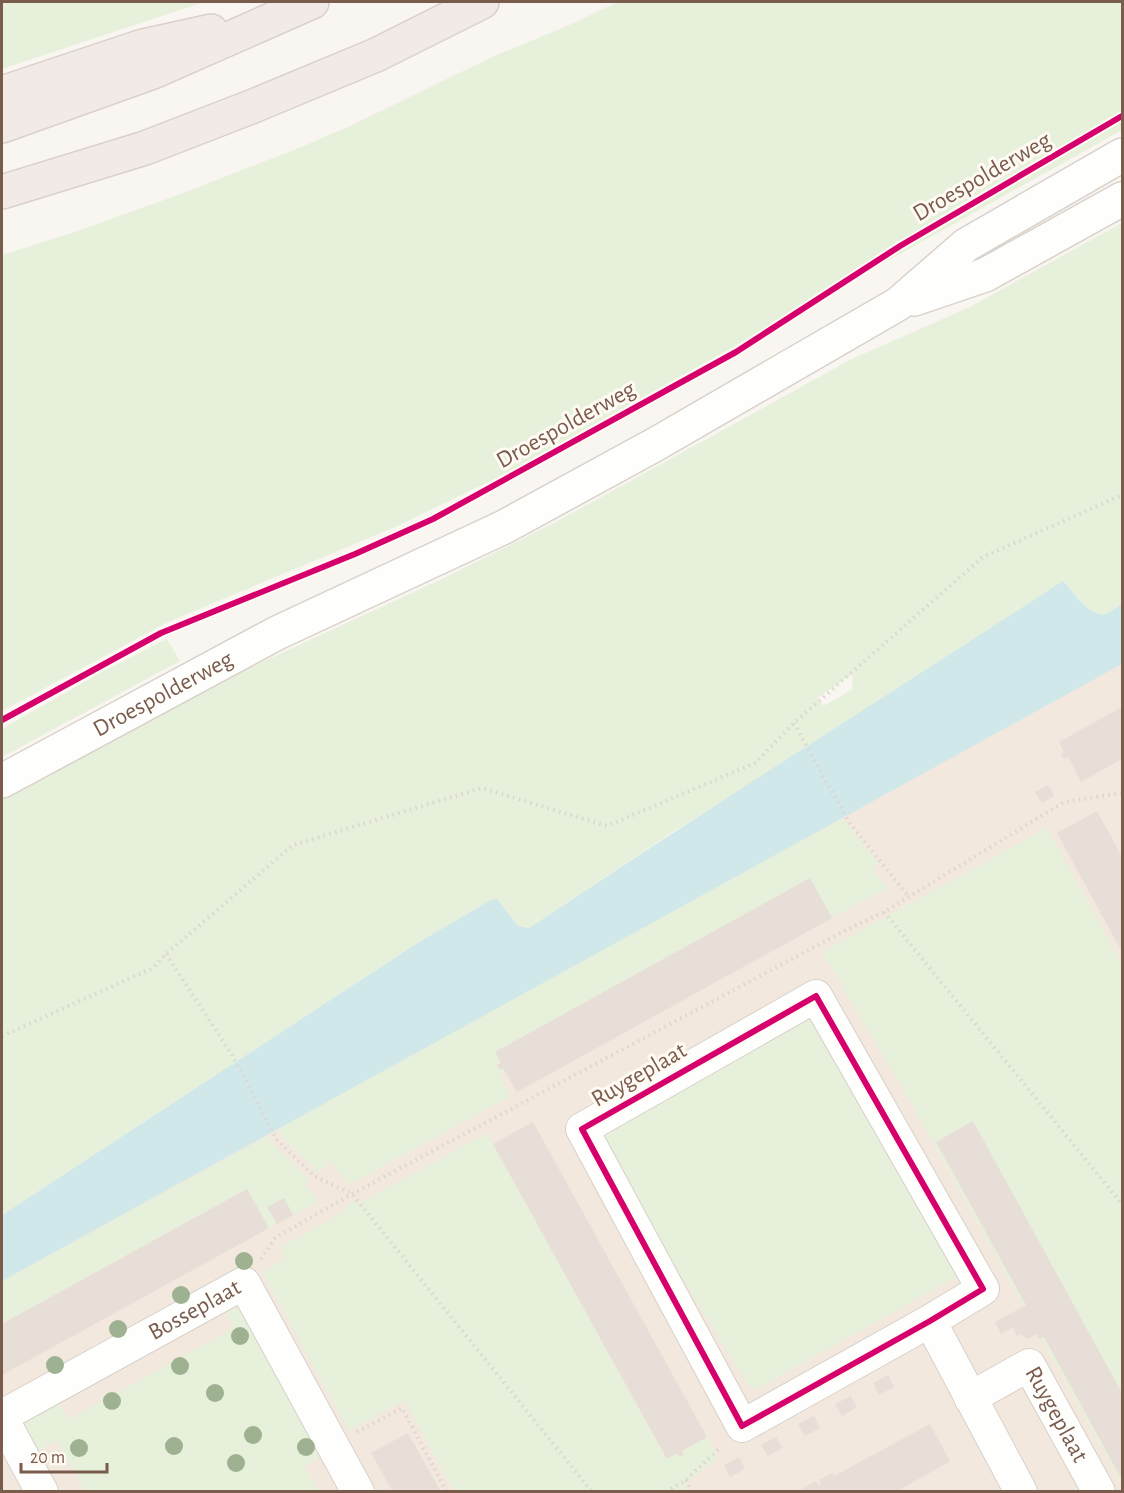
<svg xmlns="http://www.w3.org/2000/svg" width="1124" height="1493" font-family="'Alegreya Sans',sans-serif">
	<rect width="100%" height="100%" fill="#f9f5f0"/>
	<path fill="#f2e8de" d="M1122,634V1491H2V1249Z"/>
	<path fill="#e7f0db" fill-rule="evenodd" d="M2,2H204L2,69Z
		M618,2H1122V130L509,472L395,527L168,622L2,711V255L75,232L175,196L299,148L350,126L492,57L567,26Z
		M1122,223V604C1117,607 1111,612 1105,614C1091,618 1072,590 1063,582L762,777L671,833L529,928L518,926L497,899L491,900L419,942L2,1215V800L219,682L442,579L554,523L852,359L970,307ZM853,674L852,690L823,706L817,698Z
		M167,639L180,661L2,757V729L100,673Z
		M842,818L879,863L872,869L888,888L832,918L810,879L495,1052L501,1063L497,1065L499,1069L503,1068L505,1071L499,1074L511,1096L349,1185L331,1162L319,1172L282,1137L279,1129L288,1123Z
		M1047,828L1122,964V1484L905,1092L822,952Z
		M803,991L960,1275L756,1389L749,1386L662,1246L592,1117Z
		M487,1133L666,1459L677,1453L679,1457L683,1454L682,1451L707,1437L718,1458L683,1486L685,1491H454L404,1400L349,1431L262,1272L286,1259L280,1247L332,1219L354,1201L358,1204Z
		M269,1135L272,1143L310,1180L304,1184L319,1202L293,1215L284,1199L277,1224L269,1228L246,1189L2,1324V1281Z
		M231,1307L245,1312L325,1455L304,1466L318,1491H85L57,1441L35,1453L25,1428L30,1415L56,1398L68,1419L71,1418L234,1328L223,1308Z"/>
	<path fill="#d0e8ea" d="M1063,581C1072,591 1091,618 1105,614C1111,612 1117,607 1122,604V664L2,1281V1215L419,942L491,900L497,899L518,926L529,928C705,810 885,697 1063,581Z"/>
	<path fill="#e6ded7" d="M1122,707V759L1081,782L1068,757L1064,759L1061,754L1064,752L1059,742Z
		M1048,785L1054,796L1042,803L1035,792Z
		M1097,811L1122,857V952L1057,833Z
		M810,878L832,918L517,1092L503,1068L500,1070L497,1064L501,1063L495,1052Z
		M973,1121L1122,1393V1480L1044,1337L1039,1339L1036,1334L1028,1339L1020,1334L1017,1336L1013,1327L1001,1334L995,1322L1026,1305L936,1142Z
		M533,1122L707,1437L682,1451L684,1454L679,1457L677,1453L667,1459L493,1144Z
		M247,1189L269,1228L2,1375V1324Z
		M284,1198L293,1215L277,1224L267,1207Z
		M888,1375L894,1387L879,1395L873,1383Z
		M851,1396L857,1407L842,1416L835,1404Z
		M814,1416L820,1428L805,1436L798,1424Z
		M930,1424L950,1461L896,1492H796L816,1481L818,1485L821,1484L819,1480L832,1473L834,1476L836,1475Z
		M408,1433L441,1492H393L371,1453Z
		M776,1437L783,1448L768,1456L761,1445Z
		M739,1457L745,1469L730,1477L724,1465Z"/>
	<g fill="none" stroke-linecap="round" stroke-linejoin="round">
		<g stroke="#d7d1cb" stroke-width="34">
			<g id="minor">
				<path d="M816,996L983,1289L930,1321L742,1426L582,1129Z"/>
				<path d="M930,1321L1021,1492"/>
				<path id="s1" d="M970,1398L1029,1365L1099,1492"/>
				<path id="s2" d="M2,1416L244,1283L358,1492"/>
				<path d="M2,1418L42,1492"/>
			</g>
		</g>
		<g stroke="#d9d2cb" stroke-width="36">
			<g id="secondary">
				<path d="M914,299L985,275L1122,199"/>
				<path id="s3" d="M2,781L277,633L504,527L656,444L898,304L966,245L1122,155"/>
			</g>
		</g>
		<g stroke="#dad1cc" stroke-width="36">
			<path id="motorway" d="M2,93L143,46L211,31
				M2,126L153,72L312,2
				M2,192L145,148L251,107L376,55L482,2"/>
		</g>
		<path stroke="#dcd5d0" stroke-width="4" stroke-dasharray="1.5 4.5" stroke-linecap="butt" d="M794,723L848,821L909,897
			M884,912L1122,1204
			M166,954L232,1055L277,1140L314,1176L352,1194L592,1492
			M2,1036L153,968L166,954L293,845L482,788L607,826L755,763L794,723L983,557L1122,495
			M261,1259L275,1238L352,1194L848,929L884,912L1064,802L1122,793
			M357,1432L402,1408L447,1492
			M686,1480L692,1492
			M666,1492L686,1480L721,1447"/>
		<use href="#minor" stroke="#fefefd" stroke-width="32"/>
		<use href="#secondary" stroke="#fefefd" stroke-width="33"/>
		<use href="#motorway" stroke="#f2eae7" stroke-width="33"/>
		<g stroke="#fffaf3" stroke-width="10">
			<path id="cycleway" d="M2,720L161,633L355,554L433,519L736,352L900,246L1122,116
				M816,996L983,1289L930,1321L742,1426L582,1129Z"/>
		</g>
		<use href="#cycleway" stroke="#d6006c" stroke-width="6"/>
	</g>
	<g fill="#9eb190">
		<circle cx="244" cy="1261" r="9"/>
		<circle cx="181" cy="1295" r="9"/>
		<circle cx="118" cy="1329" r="9"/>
		<circle cx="240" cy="1336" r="9"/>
		<circle cx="55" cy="1365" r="9"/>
		<circle cx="180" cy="1366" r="9"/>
		<circle cx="215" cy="1393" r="9"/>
		<circle cx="112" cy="1401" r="9"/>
		<circle cx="253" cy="1435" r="9"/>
		<circle cx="174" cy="1446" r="9"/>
		<circle cx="306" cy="1447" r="9"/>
		<circle cx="79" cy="1448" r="9"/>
		<circle cx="236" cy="1463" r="9"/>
	</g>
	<g text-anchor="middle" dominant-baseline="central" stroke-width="6" stroke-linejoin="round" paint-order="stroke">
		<g font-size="24" fill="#7a5c4d" stroke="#fffaf3">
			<text transform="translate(982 177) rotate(-30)">Droespolderweg</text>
			<text transform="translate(566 425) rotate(-29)">Droespolderweg</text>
			<text stroke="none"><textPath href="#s3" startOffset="183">Droespolderweg</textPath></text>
			<text transform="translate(639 1075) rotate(-30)">Ruygeplaat</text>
			<text stroke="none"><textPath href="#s2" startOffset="220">Bosseplaat</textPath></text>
			<text stroke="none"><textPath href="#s1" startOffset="124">Ruygeplaat</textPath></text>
		</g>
	</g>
	<rect width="1124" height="1493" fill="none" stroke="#7a5c4d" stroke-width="6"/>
	<path d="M21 1463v9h86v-9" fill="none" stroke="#7a5c4d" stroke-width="3"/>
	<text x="30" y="1463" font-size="18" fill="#7a5c4d" stroke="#fffaf3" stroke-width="4.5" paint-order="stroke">20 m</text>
</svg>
